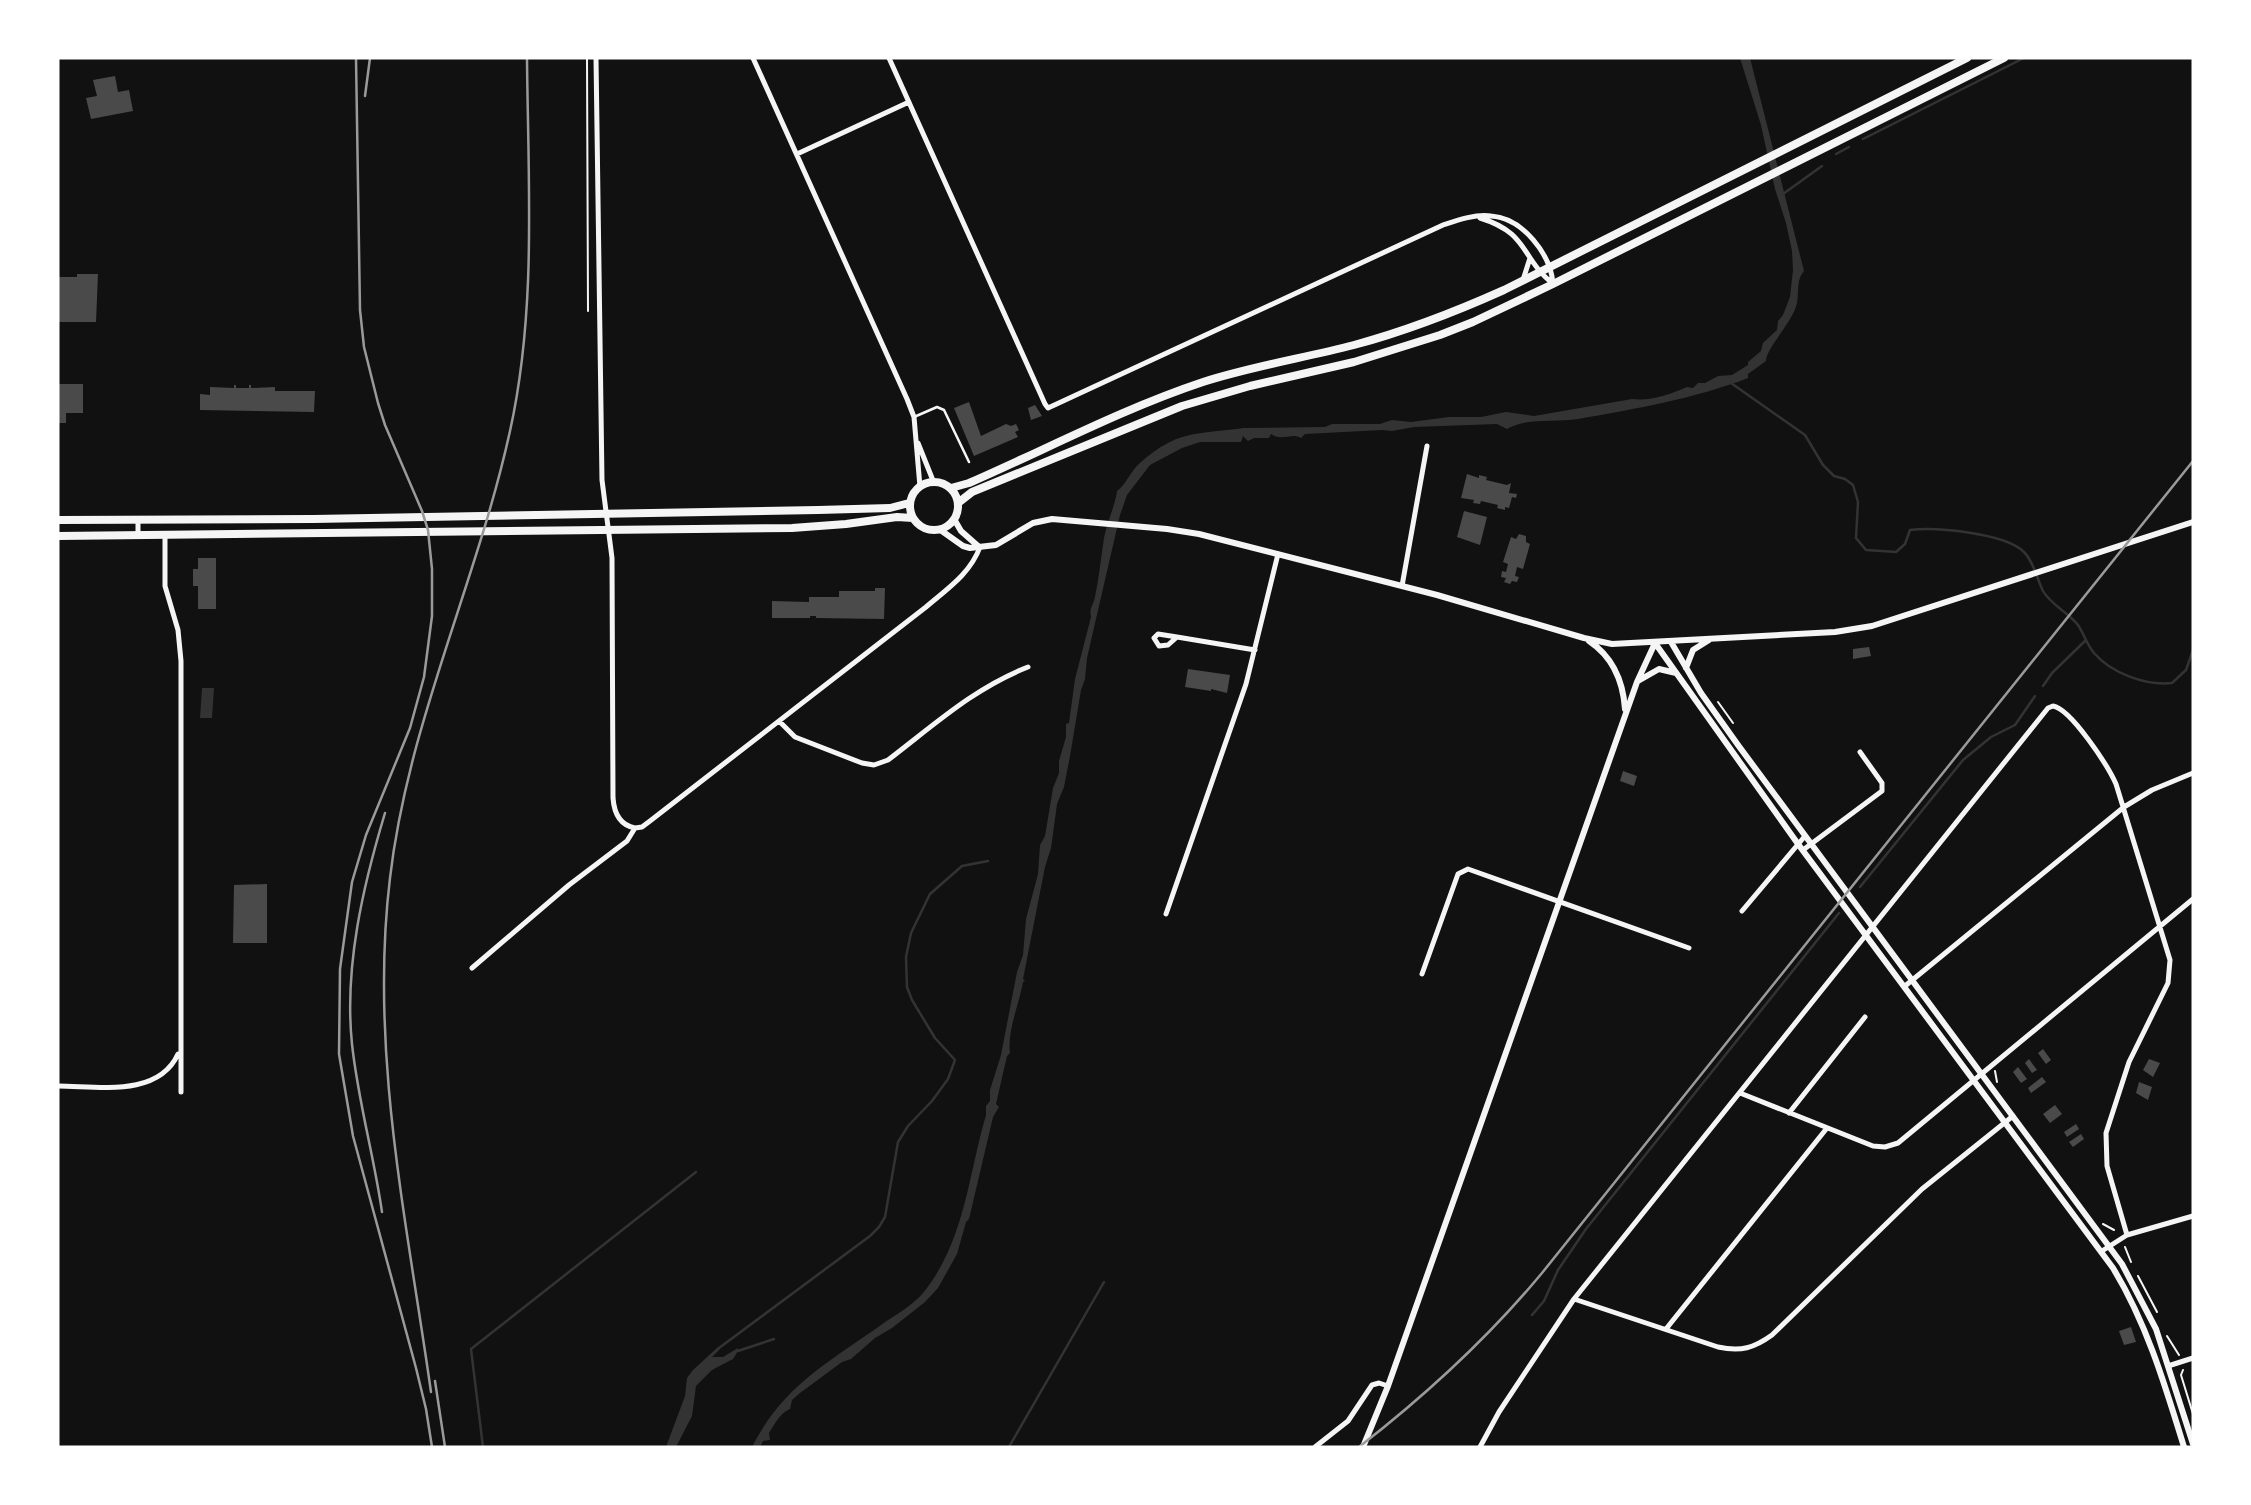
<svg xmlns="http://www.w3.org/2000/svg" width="2251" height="1505" font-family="Overpass,sans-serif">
	<rect width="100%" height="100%" fill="#111"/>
	<path fill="#333" d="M1740,58H1750L1804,271C1796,280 1799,292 1797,303C1793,322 1766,348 1766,361L1748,374V378C1697,398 1635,409 1578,419C1554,423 1527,417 1507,429L1497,424L1414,427L1392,431L1382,430L1305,434L1301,438C1292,432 1281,442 1271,434L1269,438H1254L1248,441L1243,436L1241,442H1200L1182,448L1150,465L1127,495L1120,515L1087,658L1085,679L1081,690L1070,756L1064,787L1057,804L1051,848L1045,867L1023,979L1025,981L1023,982C1019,1005 1007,1031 1010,1053L1007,1056L996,1104L999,1107L993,1117L969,1219L966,1222L957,1254L938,1288L925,1302L892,1328L875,1338L851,1359L842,1362L800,1393L792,1400L790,1409C779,1414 775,1424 769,1433L770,1440L763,1441L760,1447H752C783,1386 826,1364 881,1325C895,1315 912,1306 923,1293C965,1241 968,1176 986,1115V1106L990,1101V1090L1001,1055L1017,972L1023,955L1026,919L1038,874L1040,845L1045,836L1053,788L1059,773V761L1066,737V724L1069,723L1075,679L1091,617C1089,608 1093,606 1095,597C1099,577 1101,558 1104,538C1107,522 1115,506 1117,491C1126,485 1131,470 1141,462C1149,455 1158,448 1168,443C1189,431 1220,432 1243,428L1325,427L1332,424H1380L1392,420L1411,422L1449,417H1481L1506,412L1534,416L1632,399C1651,401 1669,395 1687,387L1693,388L1698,383H1705L1718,376L1732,375L1748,365V362L1761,351L1763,343L1777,330L1778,321L1783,315L1790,297L1793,270L1792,251L1786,223L1775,189L1761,125Z
		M202,688H214L212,718H200Z
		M718,1347L720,1349L712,1357H723L738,1348V1351L733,1359L712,1370L696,1386L692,1416L676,1447H666L685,1396L687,1378L693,1370Z"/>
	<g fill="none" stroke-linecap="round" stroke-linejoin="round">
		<path stroke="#333" stroke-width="2.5" d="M1863,139L2024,58
			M1836,154L1849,147
			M1783,194L1822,166
			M1731,383L1805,435L1823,465L1834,476L1845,479L1853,485L1858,502L1856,538L1866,550L1896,552L1905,544L1910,530C1936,527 2005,533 2024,552C2034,562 2037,579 2043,591C2051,605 2068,612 2078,625C2084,634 2087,645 2094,653C2111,673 2146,686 2172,683L2186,670L2193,650
			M2043,686L2052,673L2085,641
			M1860,887L1963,760L1991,737L2015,725L2035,696
			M1532,1315L1544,1301L1558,1270L1586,1229L1839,913
			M719,1348L870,1236L879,1227L885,1217L898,1142L908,1126L932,1101L948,1079L955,1060L935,1038L912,1000L907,987L906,957L911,933L930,894L962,866L988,861
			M738,1351L774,1339
			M483,1447L471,1349L696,1172
			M1009,1447L1104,1282"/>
	</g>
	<path fill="#4a4a4a" d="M115,76L118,92L129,90L133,111L91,119L86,98L97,96L93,80Z
		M77,274H98L96,322H58V277H77Z
		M58,384H83V413H66V423H58Z
		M234,385H236V388H249V385H251V388L275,387V391H315L314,412L200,410V394L210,395V387L234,388Z
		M969,402L981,436L1006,424L1011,426L1016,424L1019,430L1015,432L1018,437L974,456L954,408Z
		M1035,405L1042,416L1031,420L1028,408Z
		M1467,474L1479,478V475L1487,477L1486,480L1507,485L1511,483L1509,493L1517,494L1516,498L1512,497L1509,508L1505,507V510L1497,508L1498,505L1481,501L1480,504L1473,503L1474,500L1461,498Z
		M1464,511L1487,517L1480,545L1457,537Z
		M1519,534L1526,536V542L1530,544L1523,569L1517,567L1515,576L1519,577L1517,582L1512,581L1510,584L1504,582L1506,578L1501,577L1502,571L1506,572L1508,564L1503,562L1511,537L1516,539Z
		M198,558H216V609H198V586H193V569H198Z
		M875,588H885L884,619L816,618V616H810V618H772V601L809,602V597H839V591H875Z
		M1869,647L1871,656L1853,659V649Z
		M1188,669L1230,675L1227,693L1211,689V691L1185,687Z
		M1623,771L1637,776L1634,786L1620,781Z
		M267,884V943H233L234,885Z
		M2043,1049L2051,1060L2046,1064L2038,1053Z
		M2029,1059L2037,1070L2032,1073L2025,1063Z
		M2149,1059L2160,1063L2153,1077L2143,1070Z
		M2018,1067L2027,1079L2021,1083L2013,1072Z
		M2042,1077L2046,1082L2031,1093L2028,1088Z
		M2139,1082L2152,1087L2148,1100L2136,1093Z
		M2055,1105L2062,1114L2050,1123L2043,1114Z
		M2076,1124L2079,1129L2067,1137L2064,1132Z
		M2081,1134L2084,1139L2073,1147L2069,1142Z
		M2131,1327L2136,1342L2124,1345L2119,1331Z"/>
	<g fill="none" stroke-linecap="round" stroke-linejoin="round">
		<path stroke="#f5f5f5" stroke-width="2" d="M587,58L588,311
			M1718,702L1733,723
			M1995,1071L1997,1082
			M2103,1224L2114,1230
			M2125,1247L2131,1262
			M2138,1276L2157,1312
			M2167,1336L2179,1355
			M2183,1370L2181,1375L2193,1414"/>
		<path stroke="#f5f5f5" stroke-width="2.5" d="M914,417L937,407L944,410L969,462"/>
		<path stroke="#f5f5f5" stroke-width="5" d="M596,58L602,480L612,558L613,798C614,812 619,825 635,828
			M753,58L907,399L914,417L920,487
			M889,58L1045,404L1048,408L1443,225C1458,220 1475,214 1491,216C1523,218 1551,255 1553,284
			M797,154L909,102
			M1480,218C1529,233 1520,257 1553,284
			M1523,280L1530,258
			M918,443L934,483
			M138,520V536
			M165,536V586L178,630L181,661V1092
			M1402,586L1427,446
			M1177,637L1158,634L1154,638L1159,646L1168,645L1177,637L1255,650
			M779,721L795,737L862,763L874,765L888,760C934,725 974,688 1028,667
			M1803,850L1882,791V783L1860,752
			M1742,911L1805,836
			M1166,914L1246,684L1278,554
			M472,968L569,885L627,841L635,828L642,827L650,821L926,607C947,589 970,574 980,547
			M1422,974L1458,874L1468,869L1689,948
			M1905,986L2124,807L2152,790L2193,773
			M58,1086C97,1086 158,1098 178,1054
			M1740,1093L1873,1146L1885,1147L1898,1143L2193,899
			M1789,1113L1865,1017
			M2102,1251L2127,1235L2193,1216
			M1574,1299L1718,1347C1741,1352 1754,1348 1772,1335L1922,1189L2013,1116
			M1666,1329L1827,1128
			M2168,1366L2193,1358
			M1315,1447L1348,1421L1372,1385L1379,1383L1388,1386
			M1480,1447L1499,1412L1574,1299L2048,708L2053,706C2071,709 2108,766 2116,784L2170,960L2168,983L2129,1062L2106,1133L2107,1166L2127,1235"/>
		<path stroke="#f5f5f5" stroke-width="6" d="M954,519L961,531L978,546
			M939,529L963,546L970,548L996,545L1033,523L1052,519L1167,529L1199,534L1437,595L1584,638L1612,644L1835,632L1872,626L2193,522
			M1589,641C1613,657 1623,680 1625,709
			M1671,642L1701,693L1738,745L2122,1264L2156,1329L2193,1444
			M1655,643L1798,844L2113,1268C2147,1324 2165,1385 2184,1447
			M1686,668L1693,650L1709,640
			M1638,681L1659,669L1676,673
			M1363,1447L1388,1386L1637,682L1655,643"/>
		<path stroke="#f5f5f5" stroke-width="8" d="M910 506a24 24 0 1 1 48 0a24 24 0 1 1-48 0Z
			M951,488L969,483C1047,449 1122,409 1203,382C1253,366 1304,358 1354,345C1406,331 1455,312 1504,290L1967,58
			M958,503L972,492L1182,406L1250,386L1354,362L1440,335L1473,322L1553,284L2004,58
			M58,520L313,519L818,510L890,508L909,503
			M58,536L792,528L846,524L897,517L913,518"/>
		<path stroke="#9a9a9a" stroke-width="2.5" d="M356,58L360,310L364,347L378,403L385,425L422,511L428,530L432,569V616L424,677L410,728L366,835L352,882L340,969L339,1054L353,1136L416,1368L426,1409L432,1447
			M365,96L370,58
			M382,1212C374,1156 358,1101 352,1044C344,967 363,886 385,813
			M435,1381L445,1447
			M431,1392C407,1222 369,1050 390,878C408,723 477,582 510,431C537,309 528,182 527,58
			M1359,1447C1426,1395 1488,1338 1542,1273L2193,461"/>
	</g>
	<rect width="2251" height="1505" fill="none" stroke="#ffffff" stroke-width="119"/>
</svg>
